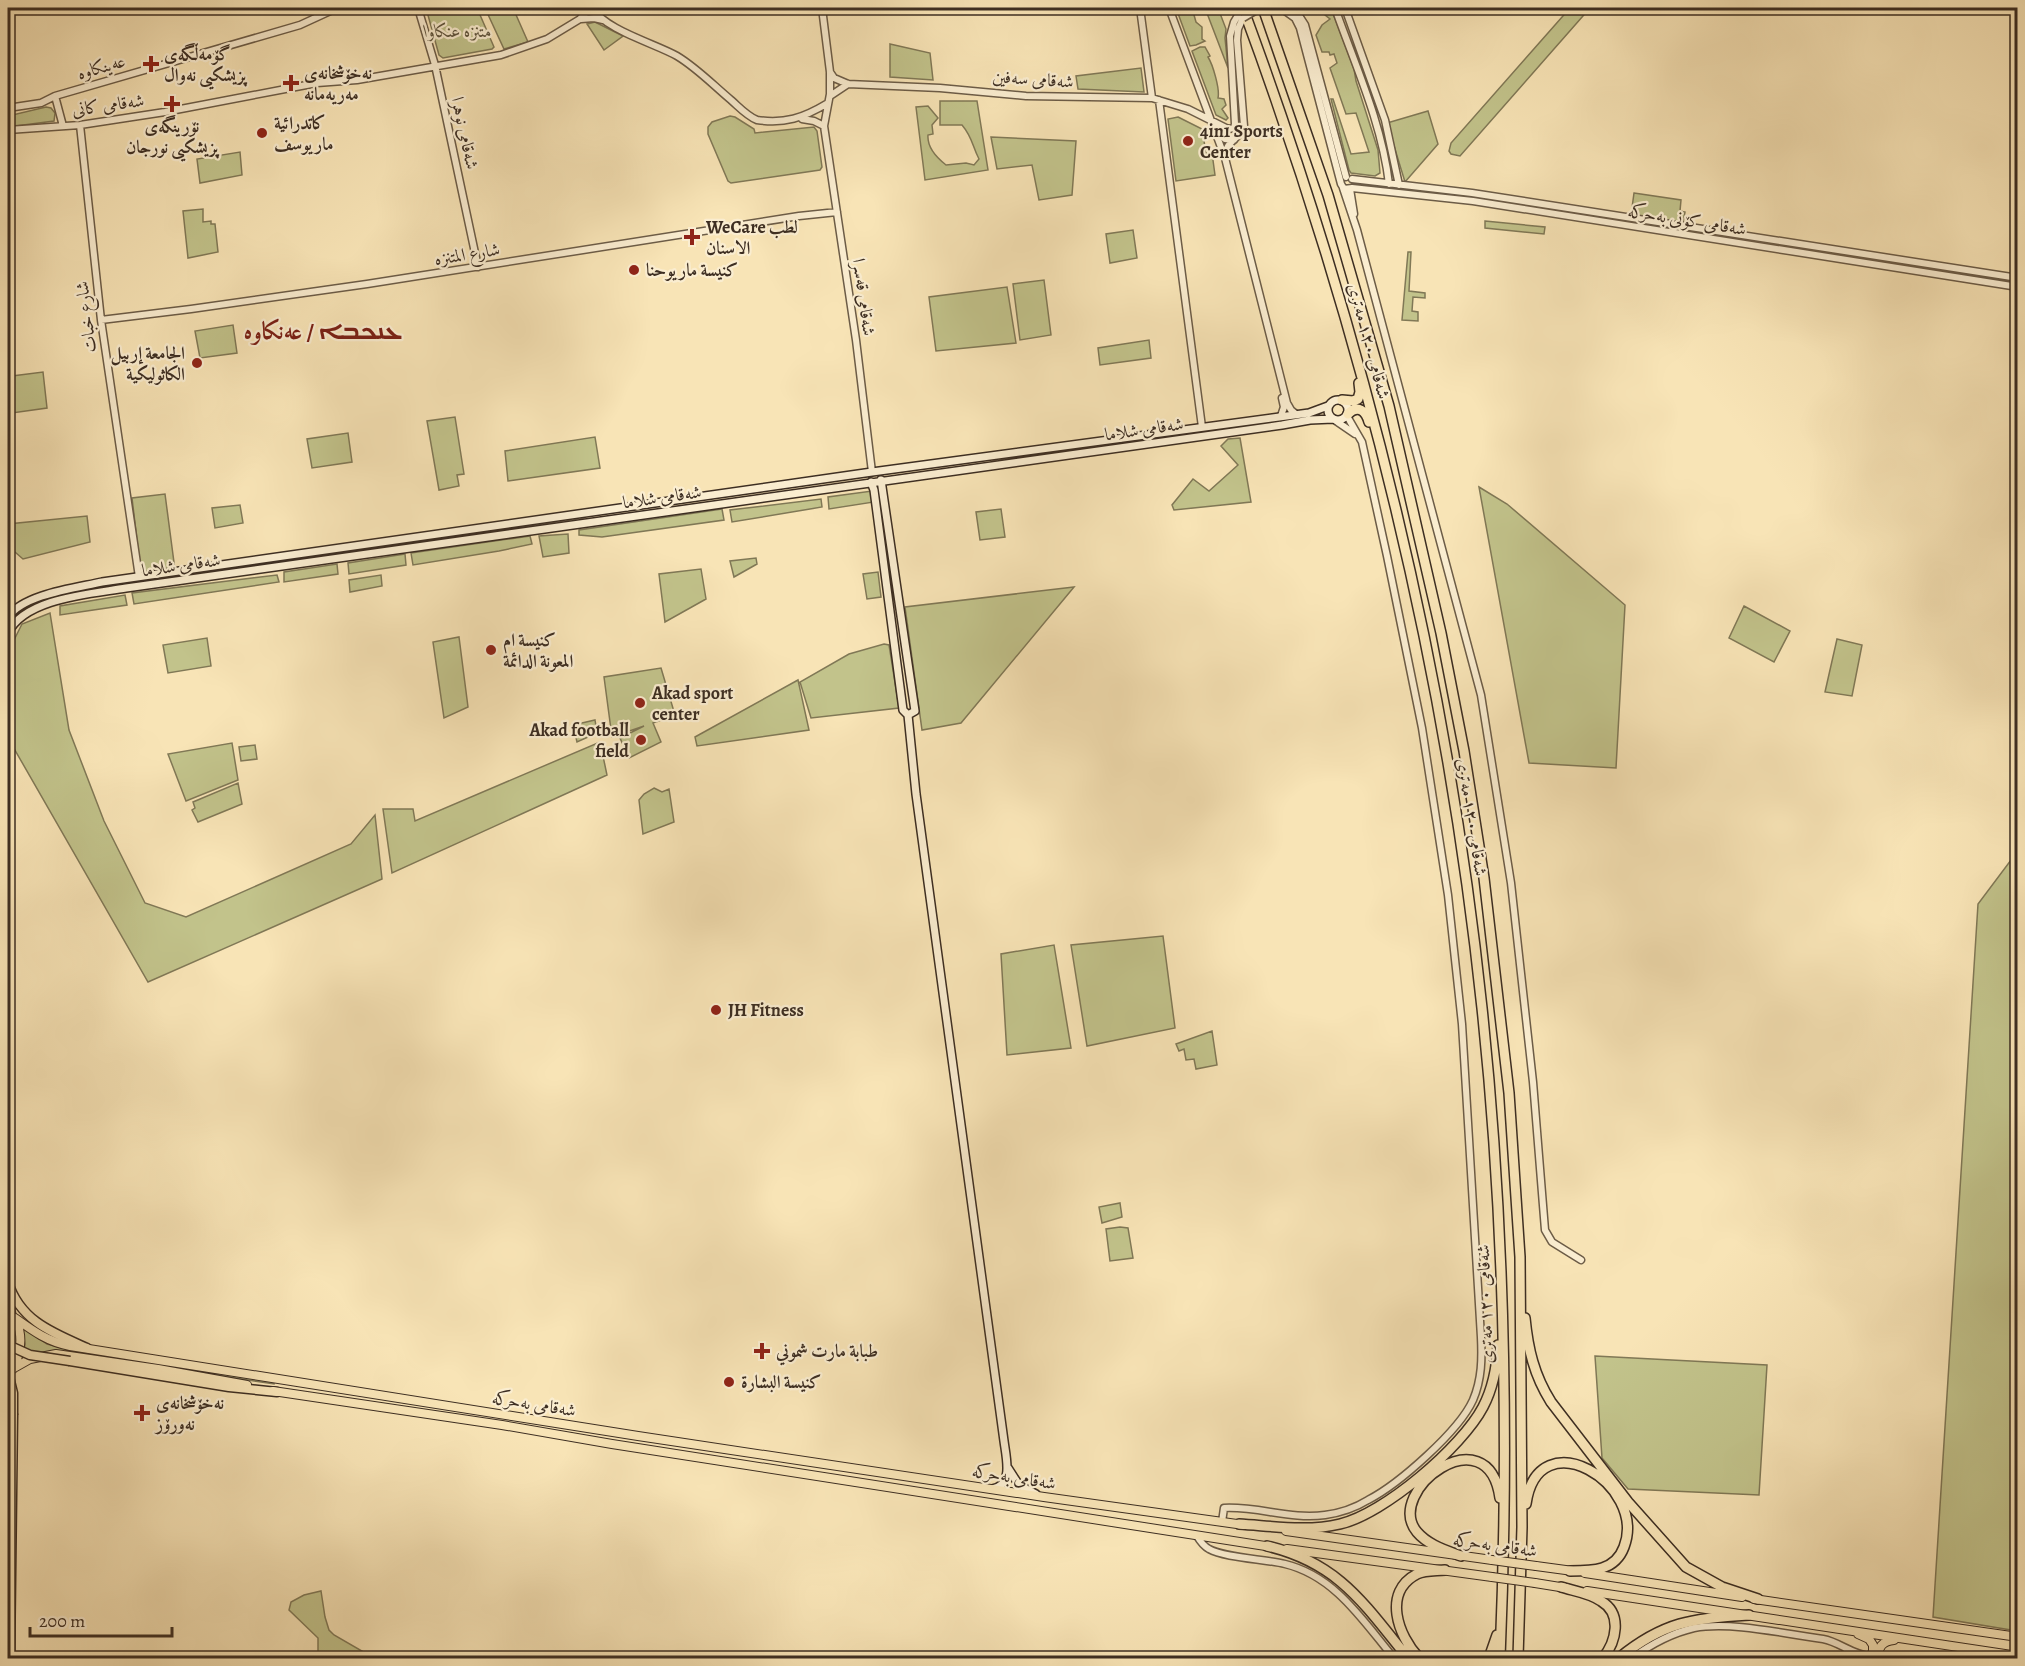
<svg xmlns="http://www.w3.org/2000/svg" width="2025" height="1666" font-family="Alegreya,Amiri,'Noto Sans Syriac',serif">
	<rect width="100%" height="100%" fill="#f8e4b6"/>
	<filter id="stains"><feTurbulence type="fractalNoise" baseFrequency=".00333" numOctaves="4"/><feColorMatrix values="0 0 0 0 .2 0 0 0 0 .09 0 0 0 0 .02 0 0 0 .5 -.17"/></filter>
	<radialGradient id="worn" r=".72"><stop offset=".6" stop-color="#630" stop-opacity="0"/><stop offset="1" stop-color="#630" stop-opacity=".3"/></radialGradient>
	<path fill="#c2c38b" stroke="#807856" stroke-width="1.5" d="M426,8H477L494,47L492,49L443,58L439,55Z
		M485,8H513L528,42L504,49Z
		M1176,8H1192L1196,22L1202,27V39L1205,41L1196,45L1190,46Z
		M1205,8H1218L1226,29L1225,38L1228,68Z
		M1321,8H1331L1354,69L1356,81L1378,150L1380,173L1375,176L1351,173L1349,170L1331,99H1333L1351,154L1369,152L1356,113L1346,114L1330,68L1337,63L1334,54L1330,55L1329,52H1322L1316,35L1322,25L1330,19L1325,15Z
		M1570,8H1590L1460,156L1451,154L1449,151L1451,143Z
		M595,22L623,36L604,50L587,24Z
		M890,44L930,53L933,80L890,77Z
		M1200,47H1205L1210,56L1208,57C1213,65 1220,89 1218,98L1224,99L1226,105L1222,109L1228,118L1226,120L1216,115L1192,51Z
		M1141,68L1144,92L1078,89L1076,76Z
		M940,101H977L988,170L925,180L916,107L928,106L938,118L932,125L933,134L928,135C927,147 937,158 946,165L966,163L974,165L979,159C972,146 973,138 962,125H940Z
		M46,107L51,108L55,113L54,121L8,127V116Z
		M1428,111L1438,144L1405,182L1387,123Z
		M730,116L735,117L754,129L755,133L814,127L817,131L822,167L820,170L731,183L728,181L708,134V127L712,122Z
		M1178,117L1202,129L1206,153H1212L1215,175L1176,181L1168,119Z
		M991,137L1076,141L1072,195L1039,200L1032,165L997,169Z
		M240,152L242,175L200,183L197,159Z
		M1634,193L1681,200L1680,211L1685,212L1683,223L1631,215Z
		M203,209V222L211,221V224H215L218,252L188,258L183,211Z
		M1485,221L1545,227L1544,234L1485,228Z
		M1133,230L1137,258L1110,263L1106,234Z
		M1408,252H1411L1409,291L1425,293V298L1413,297L1412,311L1418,312V321L1402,320Z
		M1044,280L1051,335L1020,340L1013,284Z
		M1007,287L1016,343L936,351L929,297Z
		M233,325L237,353L200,358L195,331Z
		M1149,340L1151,358L1100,365L1098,348Z
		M43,372L47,408L12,413L8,383L12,376Z
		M455,417L464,474L457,475L459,486L439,490L427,421Z
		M348,433L352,462L312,468L307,439Z
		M595,437L600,468L508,481L505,451Z
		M1240,438L1251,502L1174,510L1172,505L1193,479L1209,491L1238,465L1221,446L1228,439Z
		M1479,487L1507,504L1625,605L1616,768L1529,763Z
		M872,491L874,502L829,509L828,497Z
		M165,494L175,570L141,574L132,498Z
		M821,499L822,507L732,522L730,510Z
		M240,505L243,523L215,528L212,508Z
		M722,509L724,520L602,537L579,535V530Z
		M1001,509L1005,537L980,540L976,512Z
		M87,516L90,542L23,559L8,546V524Z
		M568,534L569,553L543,557L539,536Z
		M530,536L532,544L499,551L413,565L411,553Z
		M405,554L406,565L349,574L348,563Z
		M756,558L757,564L734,577L730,561Z
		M337,564L338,574L284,582V572Z
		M701,569L706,599L665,622L659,574Z
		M878,572L881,597L867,599L863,574Z
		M277,575L279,582L134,604L132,593Z
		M381,575L382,586L350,592L349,580Z
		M1074,587L961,723L922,730L905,607Z
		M125,595L127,605L60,615V606Z
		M1744,606L1790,631L1774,662L1729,638Z
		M50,613L69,730L104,821L145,903L186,917L351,844L375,815L382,879L148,982L8,738V652L22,624Z
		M459,637L468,707L444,718L433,642Z
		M207,638L211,666L168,673L163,645Z
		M1837,639L1862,645L1852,696L1825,692Z
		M884,644L889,645L899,708L811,718L800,682L849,654Z
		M661,668L675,715L653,723L661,742L629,758L620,738L644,726L612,737L604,677Z
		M798,680L809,730L697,746L695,737Z
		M595,720L597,733L577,742L573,725Z
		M600,742L607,775L392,873L383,809H413L415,821Z
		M232,743L238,780L186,801L168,754Z
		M255,745L257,759L241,761L239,747Z
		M238,783L242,804L198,822L192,810L195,808L193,802Z
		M654,788L662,792L669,789L674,822L643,834L639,800L644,794Z
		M2017,852V1631L1933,1617L1978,904Z
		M1163,936L1175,1028L1087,1046L1071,945Z
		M1054,945L1071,1048L1007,1055L1001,954Z
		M1212,1031L1217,1065L1196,1069L1194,1059L1186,1060L1184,1049L1179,1051L1176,1044Z
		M1120,1203L1122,1217L1102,1223L1099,1207Z
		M1120,1227L1128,1228L1133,1258L1110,1261L1106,1229Z
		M8,1314C20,1330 21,1356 8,1372Z
		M21,1326L47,1344L62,1348L274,1381V1384L59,1351L41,1353L22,1361L25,1344Z
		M1595,1356L1767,1365L1759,1495L1628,1489L1602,1458Z
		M321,1591L325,1617L329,1630L334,1635L374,1658H318V1638L289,1610L291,1602L304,1595Z"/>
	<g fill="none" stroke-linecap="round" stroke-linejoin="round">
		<g stroke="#6c5c47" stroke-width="9">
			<path id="tertiary" d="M418,8L435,65L478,267
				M593,8C603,29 656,44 677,56C697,68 713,85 731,100C739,107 747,116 757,120C785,124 803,118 828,103
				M822,8L830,72V94L824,126L856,340L872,472
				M1140,8L1152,98
				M1169,8L1225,158L1287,403L1291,410L1296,414
				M1281,8L1295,18L1300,28L1341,184L1344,189L1352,188L1473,201L2018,287
				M1294,8L1305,25L1346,177
				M1335,8C1355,65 1382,123 1389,184
				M1345,8L1385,120L1399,185
				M581,19L594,18L603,20
				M830,72L834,78L848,84L940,88L1026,96L1152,98L1188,109L1228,129L1234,128L1235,124L1230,36L1234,22L1240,12
				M55,96L63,126
				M830,96L848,84
				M1159,100L1202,427
				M8,108L41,103L55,96L300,25L337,8
				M802,119L814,121L824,126
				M80,125L101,320L139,577
				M8,130L80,125L165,112L317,83L357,80L501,55L547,39L580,19L590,8
				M1215,130L1225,139L1234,140
				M1225,155C1226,141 1240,139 1244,126L1237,40L1238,29L1243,18
				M1352,179L1472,193L2018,278
				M1343,188L1357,230L1481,695L1511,883L1533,1082L1545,1230L1552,1242L1581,1260
				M1350,189L1354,214
				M101,320L191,309L367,284L799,216L837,212
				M1281,416L1284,407L1282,398
				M1336,421L1355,434
				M1222,1522L1224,1508C1258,1506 1291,1520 1325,1515C1340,1513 1355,1508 1368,1500C1399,1484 1459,1431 1473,1400C1482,1379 1482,1358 1481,1337L1462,1024L1448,895L1422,728L1387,556L1362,442L1347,416
				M1197,1536C1200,1541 1203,1546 1209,1549C1225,1558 1265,1559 1285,1564C1335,1576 1363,1621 1394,1658
				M1846,1649L1853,1658
				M1632,1658C1650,1645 1672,1633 1694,1628C1731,1621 1785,1634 1823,1639C1840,1642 1854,1656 1871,1656"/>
		</g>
		<g stroke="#3d2e22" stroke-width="10">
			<path id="secondary" d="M1328 410a10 10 0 1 1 20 0a10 10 0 1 1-20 0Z
				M881,480L915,711L908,715
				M871,482L874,490L903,710L908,715L916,794L1004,1441C1006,1457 1014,1486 992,1489
				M8,617C24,594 76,588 102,582L872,472L1309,413L1328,406
				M8,633C25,598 91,594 126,588L1282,425L1310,420L1333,419
				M1008,1468L1019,1485L1036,1494"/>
		</g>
		<g stroke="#3d2e22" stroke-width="10">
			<path id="primary" d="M15,1318C33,1331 48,1342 70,1346L638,1436L1044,1497L1244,1525
				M14,1368L30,1359L56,1354L158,1369L247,1385
				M13,1369C21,1353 23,1336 16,1320
				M273,1391L502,1425L612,1444L1272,1547
				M1286,1531L1492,1560
				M1287,1549L1492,1577
				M1536,1566L1573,1571
				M1585,1573L1742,1597
				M1535,1583L1566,1588
				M1587,1591L2018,1656
				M1754,1599L2018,1637
				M1858,1634L1869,1639L1873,1645V1652L1868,1658
				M1879,1658C1877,1647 1883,1641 1894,1640"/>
		</g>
		<g stroke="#3d2e22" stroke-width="11">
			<path id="trunk" d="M8,1282C20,1321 53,1333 87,1348
				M8,1299L11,1314
				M70,1361L229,1387L277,1392
				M10,1658L13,1415"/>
		</g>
		<g stroke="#3d2e22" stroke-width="12">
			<path id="motorway" d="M1243,8C1362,330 1446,666 1482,1008C1505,1224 1509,1442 1500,1658
				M1263,8L1328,195L1389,406L1441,633L1464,751L1484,878L1509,1093L1520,1257L1522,1527L1518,1658
				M1342,400L1353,401L1358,399L1360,392L1359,383
				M1348,414C1358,404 1366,411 1369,422
				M1525,1318C1528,1349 1534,1375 1551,1402L1628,1502L1686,1567L1722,1587L1758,1599
				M1526,1504C1538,1418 1648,1484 1624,1547C1615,1571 1593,1571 1570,1571
				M1239,1524C1272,1526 1307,1532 1340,1524C1384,1514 1462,1447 1483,1407C1493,1388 1497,1366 1498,1345
				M1267,1546C1339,1563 1364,1604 1408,1658
				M1461,1556C1445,1550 1428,1545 1417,1532C1383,1491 1488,1413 1500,1498
				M1561,1587C1574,1591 1590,1593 1601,1601C1623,1614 1616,1642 1603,1658
				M1419,1658C1398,1636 1382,1592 1417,1574C1425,1570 1436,1571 1445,1570
				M1489,1658L1497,1635
				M1619,1658C1663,1622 1693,1618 1749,1615"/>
		</g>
		<use href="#tertiary" stroke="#faedd0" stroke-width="6"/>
		<use href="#secondary" stroke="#faedd0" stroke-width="7"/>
		<use href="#primary" stroke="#f8e4b6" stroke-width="8"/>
		<use href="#trunk" stroke="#f8e4b6" stroke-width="8"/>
		<use href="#motorway" stroke="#f8e4b6" stroke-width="9"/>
		<g stroke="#6c5c47" stroke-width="9" stroke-linecap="butt">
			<path id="tertiary-bridge" d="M1240,12L1245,8
				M1243,18L1260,8"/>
		</g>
		<g stroke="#3d2e22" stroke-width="10" stroke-linecap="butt">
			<path id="primary-bridge" d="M1492,1560L1536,1566
				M1492,1577L1535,1583"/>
		</g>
		<g stroke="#3d2e22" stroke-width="11" stroke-linecap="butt">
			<path id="trunk-bridge" d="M8,1345L30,1355L70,1361
				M8,1373L13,1393V1415"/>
		</g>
		<use href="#tertiary-bridge" stroke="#faedd0" stroke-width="6"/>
		<use href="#primary-bridge" stroke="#f8e4b6" stroke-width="8"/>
		<use href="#trunk-bridge" stroke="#f8e4b6" stroke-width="8"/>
	</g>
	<g fill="#8f2418" stroke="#faedd0" stroke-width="2">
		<path d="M148 55h6v6h6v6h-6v6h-6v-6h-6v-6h6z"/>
		<path d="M288 74h6v6h6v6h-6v6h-6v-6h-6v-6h6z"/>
		<path d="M169 95h6v6h6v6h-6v6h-6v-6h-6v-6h6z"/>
		<circle cx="262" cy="133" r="6"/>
		<circle cx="1188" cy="141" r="6"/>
		<path d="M689 228h6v6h6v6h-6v6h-6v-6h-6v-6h6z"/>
		<circle cx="634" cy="270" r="6"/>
		<circle cx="197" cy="363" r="6"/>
		<circle cx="491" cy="650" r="6"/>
		<circle cx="640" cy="703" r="6"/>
		<circle cx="641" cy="740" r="6"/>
		<circle cx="716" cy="1010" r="6"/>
		<path d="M759 1342h6v6h6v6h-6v6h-6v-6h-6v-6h6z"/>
		<circle cx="729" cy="1382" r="6"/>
		<path d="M139 1404h6v6h6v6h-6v6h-6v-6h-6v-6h6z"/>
	</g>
	<g text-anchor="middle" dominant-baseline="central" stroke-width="4.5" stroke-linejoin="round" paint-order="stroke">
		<g font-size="18" font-style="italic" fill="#5e533c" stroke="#faedd0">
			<text x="458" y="31">متنزه عنكاوا</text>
		</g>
		<g font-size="18" font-weight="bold" fill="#3d2e22" stroke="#faedd0" text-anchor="start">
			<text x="164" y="54">گۆمەڵگەی<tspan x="164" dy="21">پزیشکیی نەوال</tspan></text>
			<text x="304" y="73">نەخۆشخانەی<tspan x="304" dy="21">مەریەمانە</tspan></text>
			<text x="274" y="123">كاتدرائية<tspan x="274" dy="21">مار يوسف</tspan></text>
			<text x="172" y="126" text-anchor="middle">نۆرینگەی<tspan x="172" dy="21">پزیشکیی نورجان</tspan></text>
			<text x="1200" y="131">4in1 Sports<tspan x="1200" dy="21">Center</tspan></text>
			<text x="706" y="227">WeCare لطب<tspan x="706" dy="21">الاسنان</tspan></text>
			<text x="646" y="270">كنيسة مار يوحنا</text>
			<text x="185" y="353" text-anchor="end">الجامعة إربيل<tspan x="185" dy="21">الكاثوليكية</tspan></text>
			<text x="503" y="640">كنيسة ام<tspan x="503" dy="21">المعونة الدائمة</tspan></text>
			<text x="652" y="693">Akad sport<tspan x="652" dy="21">center</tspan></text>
			<text x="629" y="730" text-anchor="end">Akad football<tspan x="629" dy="21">field</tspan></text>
			<text x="728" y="1010">JH Fitness</text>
			<text x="776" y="1351">طبابة مارت شموني</text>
			<text x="741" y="1382">كنيسة البشارة</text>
			<text x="156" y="1403">نەخۆشخانەی<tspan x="156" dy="21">نەورۆز</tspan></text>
		</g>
		<g font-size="18" fill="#3d2e22" stroke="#faedd0">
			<text transform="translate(101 67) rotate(-16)">عەینکاوە</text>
			<text transform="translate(1033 79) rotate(4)">شەقامی سەفین</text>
			<text transform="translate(108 105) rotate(-8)">شەقامی کانی</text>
			<text transform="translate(465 133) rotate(78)">شەقامی نوهرا</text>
			<text transform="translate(1687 220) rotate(9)">شەقامی کۆنی بەحرکە</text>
			<text transform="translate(467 254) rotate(-9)">شارع المتنزه</text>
			<text transform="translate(864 297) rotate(82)">شەقامی قەسرا</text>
			<text transform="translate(86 317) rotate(-97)">شارع خبات</text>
			<text transform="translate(1369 341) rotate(75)">شەقامی ١٢٠ مەتری</text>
			<text transform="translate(1144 429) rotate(-8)">شەقامی شلاما</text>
			<text transform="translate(662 497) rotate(-8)">شەقامی شلاما</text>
			<text transform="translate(181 565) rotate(-8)">شەقامی شلاما</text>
			<text transform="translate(1472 817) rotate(81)">شەقامی ١٢٠ مەتری</text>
			<text transform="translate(1485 1304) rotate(-92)">شەقامی ١٢٠ مەتری</text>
			<text transform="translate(534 1404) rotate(9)">شەقامی بەحرکە</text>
			<text transform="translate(1014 1477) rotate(9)">شەقامی بەحرکە</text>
			<text transform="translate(1495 1545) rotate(8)">شەقامی بەحرکە</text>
		</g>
		<g font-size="24" font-weight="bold" fill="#7a1f14" stroke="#faedd0">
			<text x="323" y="331">ܥܢܟܒܐ / عەنکاوە</text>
		</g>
	</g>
	<rect width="2025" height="1666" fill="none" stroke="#f8e4b6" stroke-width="30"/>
	<rect x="9" y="9" width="2007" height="1648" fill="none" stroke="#3d2e22" stroke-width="3"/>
	<rect x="15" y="15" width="1995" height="1636" fill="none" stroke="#3d2e22" stroke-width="1.5"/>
	<path d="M30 1627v9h142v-9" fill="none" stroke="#3d2e22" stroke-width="3"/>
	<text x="39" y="1627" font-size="18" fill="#3d2e22" stroke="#faedd0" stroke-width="4.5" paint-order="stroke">200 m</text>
	<rect width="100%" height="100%" filter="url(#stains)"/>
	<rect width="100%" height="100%" fill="url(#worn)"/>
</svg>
